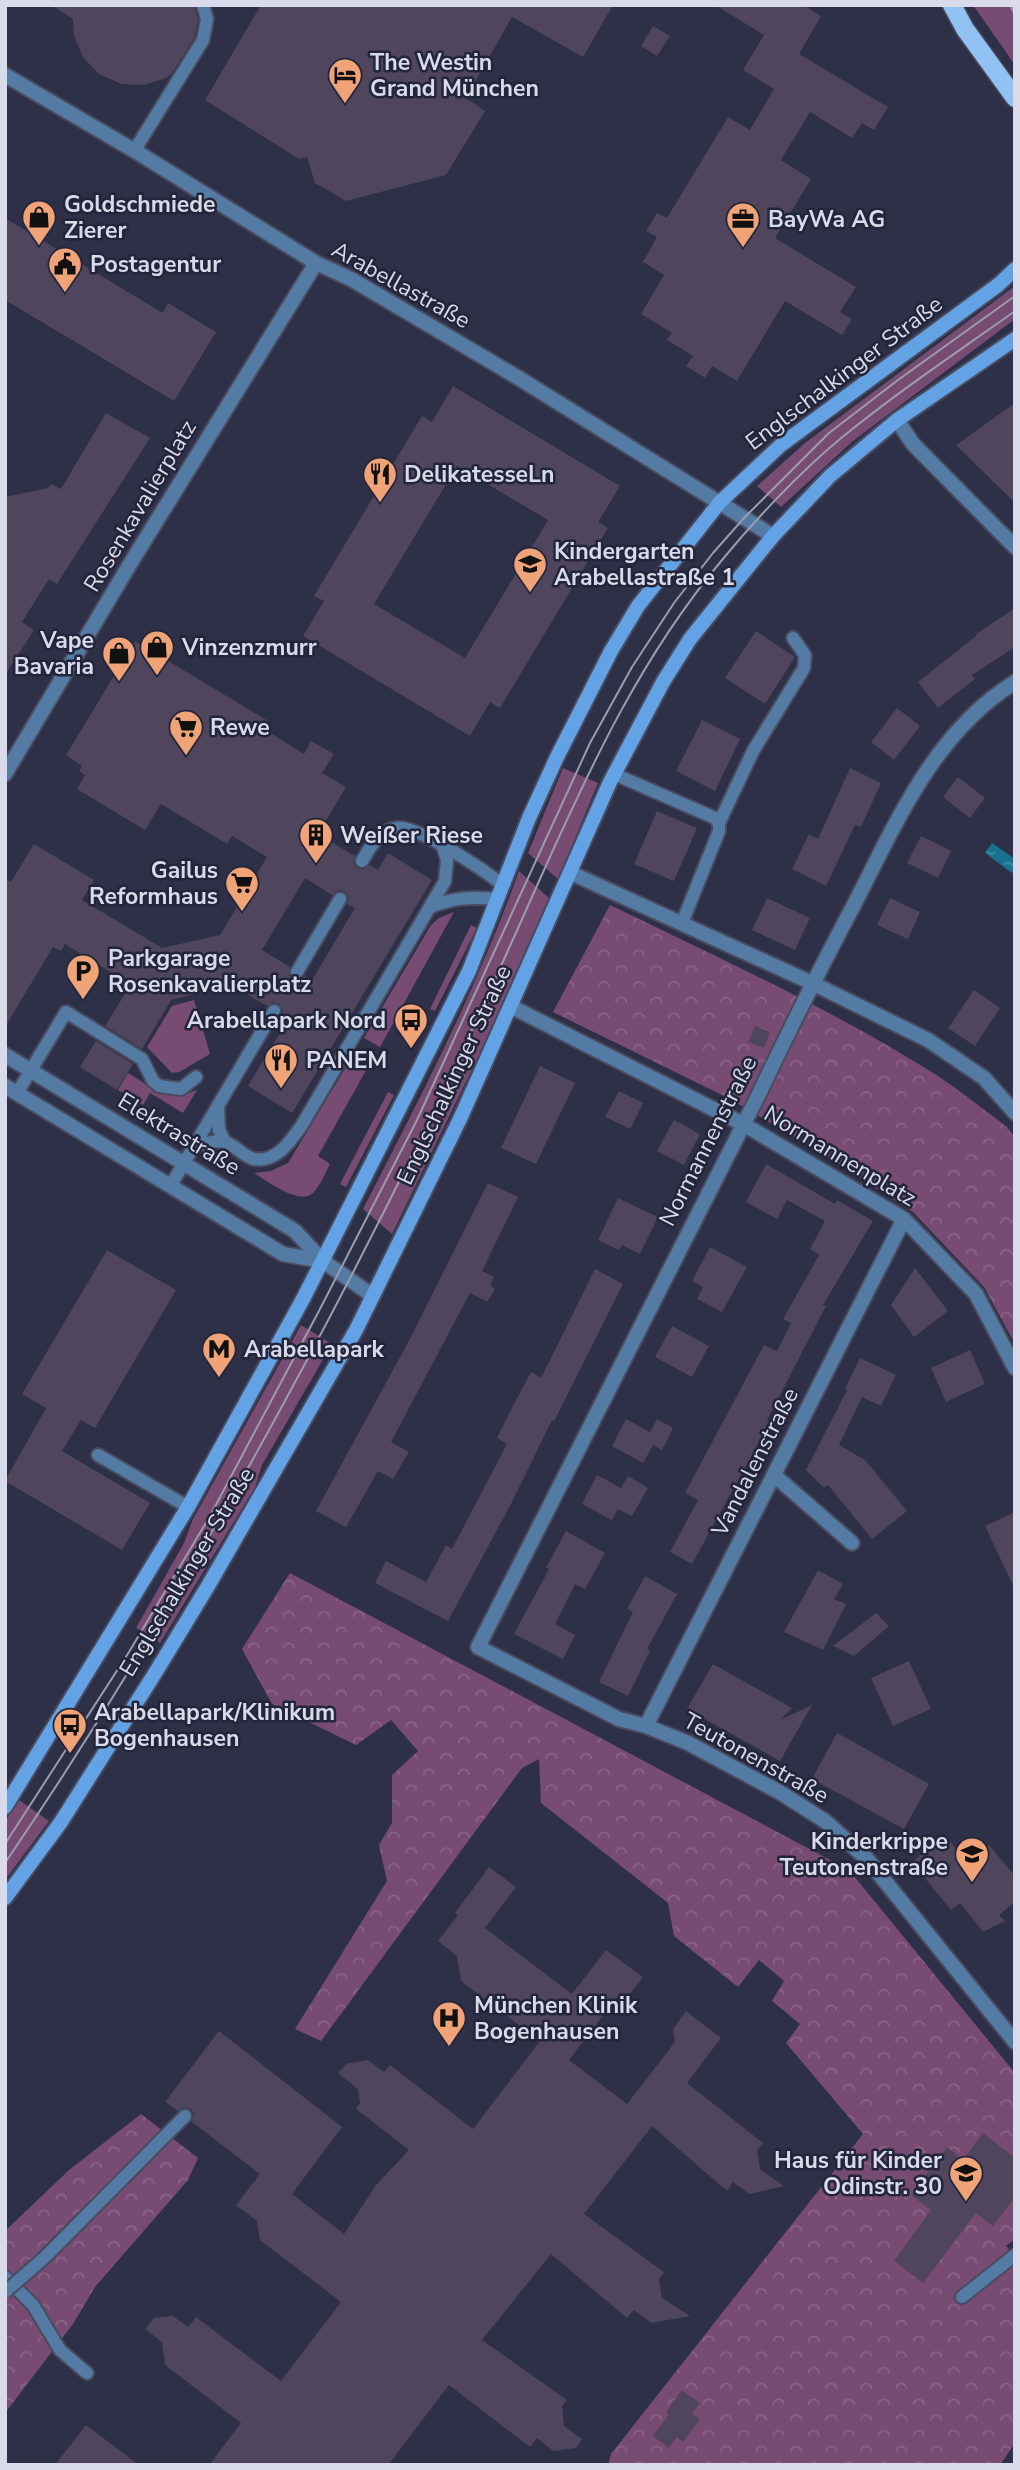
<svg xmlns="http://www.w3.org/2000/svg" width="1020" height="2470" font-family="'Nunito Sans',sans-serif">
	<defs>
		<pattern id="park-crowns" width="20" height="18" patternUnits="userSpaceOnUse" patternTransform="scale(1.75)"><rect width="20" height="18" fill="#774b72"/><path d="M2 6a3 3 0 1 1 6 0M12 15a3 3 0 1 1 6 0" fill="none" stroke="#8a6486"/></pattern>
		<pattern id="water-ripples" width="26" height="14" patternUnits="userSpaceOnUse" patternTransform="scale(1.75)"><rect width="26" height="14" fill="#16728e"/><path d="M2 4q2-2 4 0t4 0M15 11q2-2 4 0t4 0" fill="none" stroke="#428ca3"/></pattern>
	</defs>
	<rect width="100%" height="100%" fill="#2d3046"/>
	<path fill="#774b72" d="M973,5H1015V65Z
		M1015,286V319L853,441L781,507L757,486L805,443Z
		M563,768L598,783L558,879L528,853Z
		M519,871L550,899L476,1061L392,1234L363,1209C420,1098 477,989 519,871Z
		M454,912L380,1047L364,1038L431,925L439,918Z
		M471,925L477,928L435,1011L430,1009Z
		M194,1000L210,1054L179,1072L172,1073L147,1047L172,1006Z
		M357,1049L373,1058L318,1156L330,1164C325,1173 321,1185 313,1193C300,1206 267,1181 254,1173L271,1171L288,1163Z
		M128,1073L161,1094L180,1096L197,1090L183,1113L150,1093L143,1105L118,1090Z
		M388,1092L394,1095L346,1187L340,1184Z
		M301,1325L332,1344L262,1465L255,1487L160,1643L136,1628L184,1543L193,1519Z
		M19,1800L49,1821L5,1880V1821Z"/>
	<path fill="url(#park-crowns)" d="M610,905C721,959 834,1010 938,1076C962,1092 984,1110 1007,1127L1015,1137V1344L984,1287L913,1212L815,1149L728,1098L553,1012Z
		M290,1573L849,1870L1015,2073V2239L1006,2246L1015,2256V2443L1000,2465H608L611,2454L863,2134L786,2043L800,2024L772,2001L784,1981L759,1960L738,1987L674,1936L668,1903L541,1803L539,1759L522,1768L321,2041L295,2029L387,1881L379,1845L392,1823V1775L418,1751L391,1720L356,1745L272,1704L242,1649Z
		M141,2114L198,2158L188,2180L95,2287L73,2324L5,2413V2231L69,2170Z"/>
	<path fill="url(#water-ripples)" d="M992,843L1015,859V869L1012,873L985,853Z"/>
	<path fill="#4f455c" fill-rule="evenodd" d="M51,5H194L198,19L195,37L172,73L166,78L144,85L121,84L99,74L83,57L74,36L73,19Z
		M261,5H613L583,57L512,17L466,98L485,111L446,175L346,201L315,183L307,157L299,159L205,100Z
		M715,5H803L821,16L799,54L888,107L874,130L862,123L852,138L810,112L781,160L811,179L775,238L856,287L840,312L852,319L842,335L785,301L737,381L712,366L705,378L686,366L693,356L667,340L672,333L641,314L664,275L643,262L657,237L646,231L657,213L667,218L728,117L750,130L774,89L743,70L764,35Z
		M653,26L670,36L657,56L641,46Z
		M5,218L163,313L168,303L216,332L174,401L5,300Z
		M453,386L620,486L598,522L608,528L500,708L490,702L470,736L303,636L324,601L314,596L422,416L432,422ZM457,466L548,520L465,658L374,604Z
		M1015,403V503L956,445Z
		M106,413L150,438L57,584L49,579L22,622L34,630L5,675V497L48,488L51,484L61,489Z
		M1015,608V647L972,675L975,679L938,708L918,682L977,635L976,634Z
		M756,631L795,657L765,704L725,678Z
		M135,641L268,721L264,729L304,754L311,741L334,754L322,773L346,787L318,834L355,856L353,862L357,868L363,870L370,865L378,870L388,853L432,880L292,1113L248,1086L288,1019L282,1015L283,1010L279,1004L273,1002L267,1006L232,985L171,1000L142,1049L105,1026L126,992L116,986L120,978L65,944L61,951L53,947L5,1027V879L11,882L34,844L94,880L82,900L162,948L220,935L267,857L232,836L227,844L161,804L145,830L77,789L85,775L79,771L82,766L66,755ZM305,878L332,895L339,890L345,892L349,898L347,904L355,908L312,980L305,976L296,981L289,976L290,967L262,950Z
		M897,708L920,726L894,760L871,742Z
		M702,720L740,739L715,791L676,771Z
		M850,768L881,783L861,827L855,825L826,886L792,869L809,834L818,839Z
		M958,777L985,798L970,818L943,797Z
		M657,811L697,828L674,881L634,864Z
		M921,836L951,851L938,878L907,863Z
		M767,898L810,918L795,950L752,930Z
		M890,898L920,912L908,939L877,925Z
		M974,990L1000,1008L975,1046L948,1028Z
		M755,1026L770,1032L764,1048L748,1042Z
		M96,1041L133,1064L117,1090L80,1067Z
		M540,1066L575,1083L536,1164L501,1148Z
		M619,1091L643,1103L630,1129L605,1117Z
		M674,1120L700,1134L684,1165L657,1151Z
		M766,1164L835,1204L837,1200L873,1221L823,1305L826,1306L767,1420L770,1422L692,1564L670,1552L698,1500L685,1493L764,1345L777,1351L791,1323L783,1319L819,1255L810,1249L825,1221L787,1200L777,1219L746,1202Z
		M488,1183L518,1197L482,1271L494,1277L490,1285L495,1289L487,1302L470,1293L391,1442L409,1452L393,1479L378,1471L346,1527L316,1511L411,1337Z
		M618,1198L658,1217L640,1254L622,1245L619,1250L598,1240Z
		M710,1247L747,1267L722,1312L697,1299L703,1287L692,1281Z
		M107,1250L176,1290L95,1428L81,1420L62,1451L150,1503L122,1550L5,1481L46,1408L22,1394Z
		M915,1268L948,1311L914,1337L891,1305Z
		M595,1269L623,1284L554,1421L552,1420L512,1502L448,1621L375,1583L386,1561L426,1582L446,1545L452,1549L507,1444L497,1438L515,1402L531,1372L541,1378Z
		M672,1326L709,1346L692,1377L655,1357Z
		M970,1350L985,1384L946,1402L931,1368Z
		M860,1358L896,1375L881,1406L862,1397L839,1445L865,1460L907,1511L872,1539L828,1485L824,1488L806,1470L847,1390L845,1389Z
		M626,1419L650,1432L657,1419L673,1428L662,1450L653,1445L643,1463L612,1446Z
		M597,1475L621,1488L628,1476L648,1488L632,1516L618,1509L612,1520L582,1504Z
		M1015,1512V1590L985,1526Z
		M566,1531L605,1553L585,1589L575,1584L555,1624L575,1635L563,1659L514,1634L549,1569L546,1568Z
		M818,1570L843,1584L834,1599L846,1604L823,1650L784,1632Z
		M645,1576L677,1594L647,1649L650,1651L628,1696L599,1682L633,1612L627,1609Z
		M876,1613L889,1626L854,1656L833,1646Z
		M909,1661L931,1709L893,1726L871,1678Z
		M713,1664L792,1708L780,1720L812,1705L780,1761L687,1709Z
		M837,1733L929,1784L904,1829L812,1779Z
		M945,1835L967,1862L989,1845L1015,1876V1902L999,1915L1005,1921L983,1932L960,1903L951,1910L912,1862Z
		M489,1867L516,1887L485,1928L572,1994L606,1950L643,1977L629,1995L617,1997L569,2060L627,2104L675,2042L673,2029L686,2011L721,2038L687,2083L763,2143L757,2151L760,2169L784,2186L749,2194L733,2182L727,2191L652,2126L584,2214L664,2272L659,2279L662,2298L690,2316L651,2323L634,2310L627,2318L551,2254L482,2340L567,2400L562,2406L564,2426L582,2439L576,2448L553,2451L537,2438L530,2447L449,2385L388,2465H209L241,2423L165,2365L162,2342L145,2329L154,2318L173,2316L188,2327L196,2317L281,2381L341,2302L260,2240L257,2221L236,2205L260,2174L192,2122L194,2114L191,2109L183,2107L178,2111L165,2102L219,2031L342,2127L292,2194L344,2234L376,2185L409,2150L356,2109L360,2103L358,2089L338,2073L346,2064L368,2060L384,2072L390,2065L473,2129L540,2041L461,1981L457,1956L438,1941L458,1915L455,1913Z
		M983,2133L1015,2158V2197L993,2226L976,2213L923,2283L894,2261L931,2210L911,2195L947,2147L963,2160Z
		M682,2390L700,2403L692,2414L700,2419L683,2442L677,2437L669,2448L653,2436L669,2414L666,2412Z
		M86,2425L139,2465H55Z"/>
	<g fill="none" stroke-linecap="round" stroke-linejoin="round">
		<g stroke="#494b60" stroke-width="16">
			<path id="service" d="M134,151L203,40L207,19L203,5
				M614,774L715,818L719,823V831L682,923
				M719,823L753,751L804,668L805,655L793,638
				M362,861C370,847 380,830 397,828C418,825 485,871 503,885
				M430,907C455,897 471,897 498,899
				M297,972L340,899
				M17,1093L66,1012L142,1059L153,1081L159,1086L181,1089L196,1077
				M218,1106L219,1130L225,1142
				M193,1148C203,1145 214,1139 225,1142C235,1145 244,1157 254,1159C277,1163 291,1140 302,1125L445,881L447,860L443,847
				M171,1185L274,1011
				M98,1455L188,1507
				M44,2258L185,2116
				M5,2277L33,2305L60,2350L87,2373
				M962,2297L1015,2255"/>
		</g>
		<g stroke="#494b60" stroke-width="18">
			<path id="minor" d="M5,75L140,154L316,263L351,279L517,377L773,536
				M897,420L913,444L1015,547
				M1015,682C935,732 898,819 857,899C823,963 790,1028 759,1094L478,1647L619,1719L646,1726L688,1743L781,1793L825,1821L867,1859L1015,2042
				M5,774L130,564L316,263
				M571,873L812,983L928,1040L984,1078L1015,1113
				M512,1007L743,1124L904,1219L976,1294L1015,1368
				M5,1055L295,1231L323,1261L373,1296
				M5,1086L283,1254L323,1261
				M774,1475L852,1543
				M646,1726L904,1219"/>
		</g>
		<g stroke="#494b60" stroke-width="18">
			<path id="secondary" d="M5,1807L188,1507L303,1299L469,971L529,818L557,757L611,651L638,606L720,502L782,444L998,285L1015,269
				M5,1898L61,1822L157,1670L208,1586L356,1330L460,1119L610,782L663,682L690,639L773,536L830,476L897,420L1015,339"/>
		</g>
		<g stroke="#494b60" stroke-width="21">
			<path id="primary" d="M952,5L965,29L1015,98"/>
		</g>
		<use href="#service" stroke="#547ba4" stroke-width="12"/>
		<use href="#minor" stroke="#547ba4" stroke-width="14"/>
		<use href="#secondary" stroke="#63a3e5" stroke-width="14"/>
		<use href="#primary" stroke="#92c1f4" stroke-width="18"/>
		<path stroke="#9b9dae" stroke-width="2" d="M1010,5L1015,15
			M5,1844L129,1652L210,1516L320,1309L417,1120L590,743L632,667L674,603L713,553L744,518L829,433L898,380L1015,296
			M5,1863C164,1629 302,1381 426,1127C466,1045 503,962 540,879C591,765 641,657 722,560C755,520 800,472 840,439C896,393 956,353 1015,311"/>
		<g stroke="#494b60" stroke-width="16" stroke-linecap="butt">
			<path id="service-bridge" d="M5,2292L44,2258"/>
		</g>
		<use href="#service-bridge" stroke="#547ba4" stroke-width="12"/>
	</g>
	<defs>
		<g id="hotel-pin" transform="scale(1.75)"><path d="M0 17L-7.5 6A9.5 9.5 0 1 1 7.5 6Z" fill="#efa377" stroke="#23263b"/><path d="M-6-4.5h1.5V1H6V5H4.5V3h-9V5H-6ZM-4 0a1.8 1.8 0 1 1 3.6 0ZM.5 0V-2.5h3Q6-2.5 6 0Z" fill="#111"/></g>
		<g id="shop-pin" transform="scale(1.75)"><path d="M0 17L-7.5 6A9.5 9.5 0 1 1 7.5 6Z" fill="#efa377" stroke="#23263b"/><path d="M-5-2.5h2.3a2.7 3.5 0 0 1 5.4 0H5L5.5 6h-11ZM-1.5-2.5h3a1.5 2.3 0 0 0-3 0Z" fill="#111"/></g>
		<g id="office-pin" transform="scale(1.75)"><path d="M0 17L-7.5 6A9.5 9.5 0 1 1 7.5 6Z" fill="#efa377" stroke="#23263b"/><path d="M-6-3h4V-5.5h4V-3h4V5H-6ZM-1-4.5V-3h2v-1.5ZM-6 0V1H6V0Z" fill="#111"/></g>
		<g id="civic-pin" transform="scale(1.75)"><path d="M0 17L-7.5 6A9.5 9.5 0 1 1 7.5 6Z" fill="#efa377" stroke="#23263b"/><path d="M-.6-6.5H3V-4.5H.6V-3L4-1V1h2V6H-6V1h2V-1L-.6-3ZM-1.2 2.5V6h2.4V2.5Z" fill="#111"/></g>
		<g id="restaurant-pin" transform="scale(1.75)"><path d="M0 17L-7.5 6A9.5 9.5 0 1 1 7.5 6Z" fill="#efa377" stroke="#23263b"/><path d="M-5-6h1v4h1v-4h1v4h1v-4h1v5L-1.5 .5V6h-2V.5L-5-1ZM5-6V6H3V1.5H1.5Q1.5-4 5-6Z" fill="#111"/></g>
		<g id="school-pin" transform="scale(1.75)"><path d="M0 17L-7.5 6A9.5 9.5 0 1 1 7.5 6Z" fill="#efa377" stroke="#23263b"/><path d="M0-5L7-2L0 1L-7-2ZM-4 1L0 2.5L4 1V4Q0 6-4 4Z" fill="#111"/></g>
		<g id="supermarket-pin" transform="scale(1.75)"><path d="M0 17L-7.5 6A9.5 9.5 0 1 1 7.5 6Z" fill="#efa377" stroke="#23263b"/><path d="M-6-5.5h2.5l.6 2H6L4.5 2H-2.5L-4.4-4H-6ZM-1.5 3.2a1.3 1.3 0 1 0 .1 0ZM3 3.2a1.3 1.3 0 1 0 .1 0Z" fill="#111"/></g>
		<g id="building-pin" transform="scale(1.75)"><path d="M0 17L-7.5 6A9.5 9.5 0 1 1 7.5 6Z" fill="#efa377" stroke="#23263b"/><path d="M-4-6H4V6H1V3H-1V6H-4ZM-2.5-4.3h1.7v1.8h-1.7ZM.8-4.3h1.7v1.8H.8ZM-2.5-1h1.7V.8h-1.7ZM.8-1h1.7V.8H.8Z" fill="#111"/></g>
		<g id="parking-pin" transform="scale(1.75)"><path d="M0 17L-7.5 6A9.5 9.5 0 1 1 7.5 6Z" fill="#efa377" stroke="#23263b"/><path d="M-3.5-5.5H1a3.5 3.5 0 0 1 0 7H-1V5.5H-3.5ZM-1-3.4V-.6H.8a1.4 1.4 0 0 0 0-2.8Z" fill="#111"/></g>
		<g id="bus-pin" transform="scale(1.75)"><path d="M0 17L-7.5 6A9.5 9.5 0 1 1 7.5 6Z" fill="#efa377" stroke="#23263b"/><path d="M-5-6H5V4H4V6H2V4H-2V6H-4V4H-5ZM-3.5-4V0h7V-4ZM-3.5 1.2v1.5H-2V1.2ZM2 1.2v1.5H3.5V1.2Z" fill="#111"/></g>
		<g id="metro-pin" transform="scale(1.75)"><path d="M0 17L-7.5 6A9.5 9.5 0 1 1 7.5 6Z" fill="#efa377" stroke="#23263b"/><path d="M-5.5 5V-5H-3L0 0L3-5H5.5V5H3V-.5L0 4L-3-.5V5Z" fill="#111"/></g>
		<g id="hospital-pin" transform="scale(1.75)"><path d="M0 17L-7.5 6A9.5 9.5 0 1 1 7.5 6Z" fill="#efa377" stroke="#23263b"/><path d="M-5-5h3v3.5h4V-5h3V5h-3V1.5h-4V5h-3Z" fill="#111"/></g>
	</defs>
	<g fill-rule="evenodd">
		<use href="#hotel-pin" x="345" y="75"/>
		<use href="#shop-pin" x="39" y="217"/>
		<use href="#office-pin" x="743" y="219"/>
		<use href="#civic-pin" x="65" y="264"/>
		<use href="#restaurant-pin" x="380" y="474"/>
		<use href="#school-pin" x="530" y="564"/>
		<use href="#shop-pin" x="157" y="647"/>
		<use href="#shop-pin" x="119" y="653"/>
		<use href="#supermarket-pin" x="186" y="727"/>
		<use href="#building-pin" x="316" y="835"/>
		<use href="#supermarket-pin" x="242" y="883"/>
		<use href="#parking-pin" x="83" y="971"/>
		<use href="#bus-pin" x="411" y="1020"/>
		<use href="#restaurant-pin" x="281" y="1060"/>
		<use href="#metro-pin" x="219" y="1349"/>
		<use href="#bus-pin" x="70" y="1725"/>
		<use href="#school-pin" x="972" y="1854"/>
		<use href="#hospital-pin" x="449" y="2018"/>
		<use href="#school-pin" x="966" y="2173"/>
	</g>
	<g text-anchor="middle" dominant-baseline="central" stroke-width="5" stroke-linejoin="round" paint-order="stroke">
		<g font-size="23" font-weight="bold" fill="#d9dbea" stroke="#23263b" text-anchor="start">
			<text x="370" y="62">The Westin<tspan x="370" dy="26">Grand München</tspan></text>
			<text x="64" y="204">Goldschmiede<tspan x="64" dy="26">Zierer</tspan></text>
			<text x="768" y="219">BayWa AG</text>
			<text x="90" y="264">Postagentur</text>
			<text x="404" y="474">DelikatesseLn</text>
			<text x="554" y="551">Kindergarten<tspan x="554" dy="26">Arabellastraße 1</tspan></text>
			<text x="94" y="640" text-anchor="end">Vape<tspan x="94" dy="26">Bavaria</tspan></text>
			<text x="182" y="647">Vinzenzmurr</text>
			<text x="210" y="727">Rewe</text>
			<text x="340" y="835">Weißer Riese</text>
			<text x="218" y="870" text-anchor="end">Gailus<tspan x="218" dy="26">Reformhaus</tspan></text>
			<text x="108" y="958">Parkgarage<tspan x="108" dy="26">Rosenkavalierplatz</tspan></text>
			<text x="386" y="1020" text-anchor="end">Arabellapark Nord</text>
			<text x="306" y="1060">PANEM</text>
			<text x="244" y="1349">Arabellapark</text>
			<text x="94" y="1712">Arabellapark/Klinikum<tspan x="94" dy="26">Bogenhausen</tspan></text>
			<text x="948" y="1841" text-anchor="end">Kinderkrippe<tspan x="948" dy="26">Teutonenstraße</tspan></text>
			<text x="474" y="2005">München Klinik<tspan x="474" dy="26">Bogenhausen</tspan></text>
			<text x="942" y="2160" text-anchor="end">Haus für Kinder<tspan x="942" dy="26">Odinstr. 30</tspan></text>
		</g>
		<g font-size="23" fill="#d9dbea" stroke="#23263b">
			<text transform="translate(401 285) rotate(29)">Arabellastraße</text>
			<text transform="translate(844 373) rotate(-37)">Englschalkinger Straße</text>
			<text transform="translate(140 506) rotate(-59)">Rosenkavalierplatz</text>
			<text transform="translate(454 1075) rotate(-65)">Englschalkinger Straße</text>
			<text transform="translate(179 1134) rotate(31)">Elektrastraße</text>
			<text transform="translate(708 1141) rotate(-63)">Normannenstraße</text>
			<text transform="translate(840 1156) rotate(31)">Normannenplatz</text>
			<text transform="translate(755 1462) rotate(-63)">Vandalenstraße</text>
			<text transform="translate(187 1572) rotate(-59)">Englschalkinger Straße</text>
			<text transform="translate(756 1758) rotate(29)">Teutonenstraße</text>
		</g>
	</g>
	<rect width="1020" height="2470" fill="none" stroke="#d9dbea" stroke-width="14"/>
</svg>
